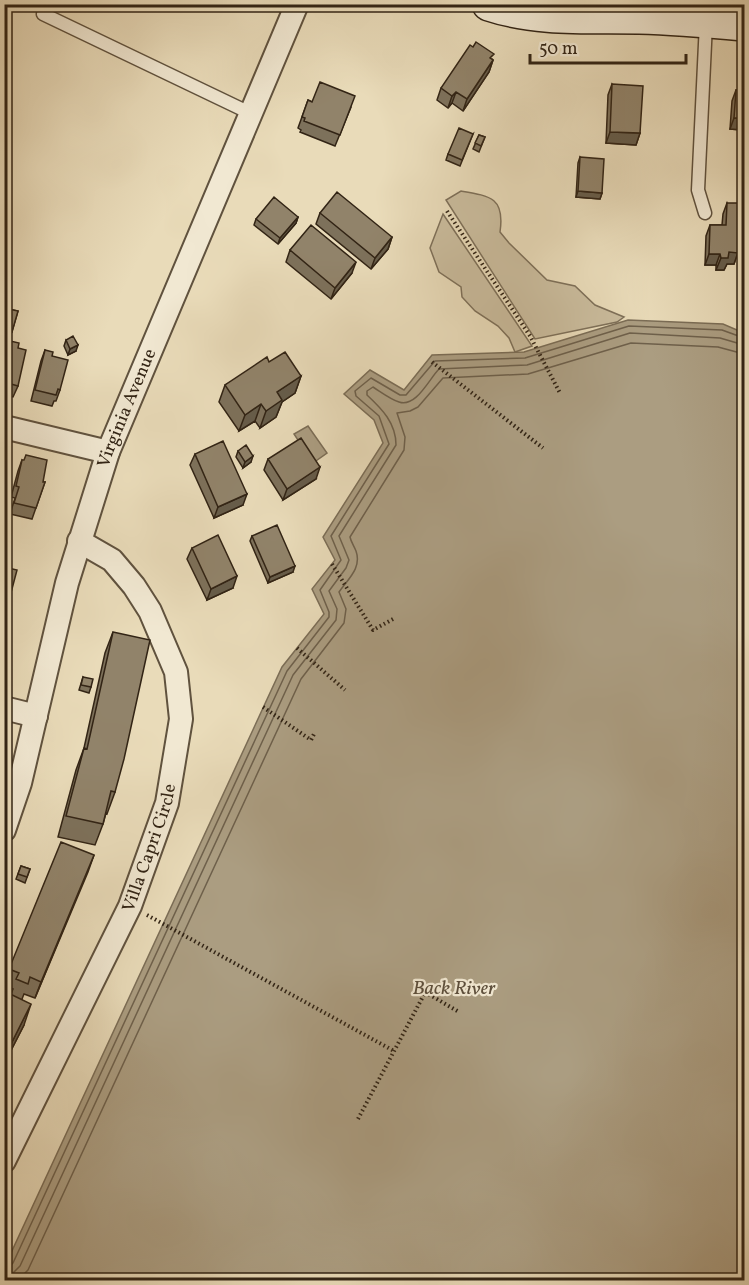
<svg xmlns="http://www.w3.org/2000/svg" width="749" height="1285" font-family="Vollkorn,serif">
	<rect width="100%" height="100%" fill="#e9dbb9"/>
	<filter id="stains"><feTurbulence type="fractalNoise" baseFrequency=".00333" numOctaves="4"/><feColorMatrix values="0 0 0 0 .2 0 0 0 0 .09 0 0 0 0 .02 0 0 0 .5 -.17"/></filter>
	<radialGradient id="worn" r=".72"><stop offset=".6" stop-color="#630" stop-opacity="0"/><stop offset="1" stop-color="#630" stop-opacity=".3"/></radialGradient>
	<path fill="#cabc9d" stroke="#7e7059" stroke-width="1.5" d="M461,191C491,196 505,198 500,232L509,243L547,280L575,286L595,305L624,317L617,322L535,339L446,200Z
		M443,214L532,346L515,352L509,338L498,326L475,311L462,297L461,287L439,272L430,248Z"/>
	<path fill="#ab9d81" stroke="#7b6d56" stroke-width="1.5" d="M628,320L723,324L744,333V1280H5V1266L282,667L324,614L312,589L335,560L323,537L383,443L374,420L344,394L370,370L404,390L432,355L524,352Z
		M308,426L327,453L313,463L294,434Z"/>
	<g fill="none" stroke-linecap="round" stroke-linejoin="round">
		<path stroke="#6e604b" stroke-width="1.5" d="M4,1267L10,1266L13,1263L287,671L329,617V612L320,590L341,560L331,536L389,444L379,416L356,396L355,391L371,378L400,395H406L435,361L525,358L629,326L722,330L744,338
			M4,1274L13,1273L20,1266L293,675L336,620L337,609L329,591L346,568L349,560L339,536L396,445C396,423 382,409 367,395V391L373,387C381,392 390,399 399,402C416,408 429,379 439,369L527,365L630,333L720,338L744,345
			M18,1280L28,1270L301,679L344,623L346,609L339,592C348,579 362,568 356,551C354,546 351,542 350,537L404,450L405,437L397,413L410,411L418,407L443,378L528,374L631,343L718,347L744,354"/>
		<g stroke="#60523e" stroke-width="15">
			<path id="lane" d="M43,14L252,114
				M705,213L698,190L706,23"/>
		</g>
		<g stroke="#60523e" stroke-width="26">
			<g id="street">
				<path d="M4,427L108,452"/>
				<path d="M4,708L36,716"/>
				<path id="s1" d="M4,830L20,783L67,583L108,452L297,4"/>
				<path id="s2" d="M4,1161L130,906L167,803L181,719L176,672L150,611L134,586L112,560L79,541"/>
			</g>
		</g>
		<g stroke="#322415" stroke-width="36">
			<path id="secondary" d="M489,4C537,20 589,16 639,17C674,18 710,21 744,24"/>
		</g>
		<path stroke="#322415" stroke-width="4" stroke-dasharray="1.5 3" stroke-linecap="butt" d="M447,211L530,336L560,393
			M432,362L543,448
			M332,564L373,630L395,618
			M297,648L345,690
			M263,707L311,740L314,734
			M147,915L394,1051
			M425,992L459,1012
			M358,1119L428,987"/>
		<use href="#lane" stroke="#f1e8d2" stroke-width="12"/>
		<use href="#street" stroke="#f1e8d2" stroke-width="22"/>
		<use href="#secondary" stroke="#f1e8d2" stroke-width="33"/>
	</g>
	<path fill="#7d715b" stroke="#322415" stroke-width="1.5" d="M492,59L493,60L489,72L463,111L452,103L448,108L437,100L441,88Z
		M612,84L640,133L636,145L606,143L608,95Z
		M736,90H744V140L742,139V130L730,129L732,101Z
		M308,100L312,102L351,107L335,146L300,132L301,130L298,128Z
		M473,134L460,166L446,160L448,154Z
		M479,135L485,137L479,152L473,149Z
		M580,157L602,193L600,199L576,197L578,163Z
		M727,203L739,237L742,255H737L734,264H727L724,270H716V265H705L706,236L710,225H722L723,214Z
		M320,213L392,237L388,249L371,269L316,224Z
		M298,217L296,223L278,244L254,225L256,219Z
		M290,250L352,273L331,299L286,262Z
		M4,308L18,311L10,338L4,336Z
		M6,340L18,348V386L13,397L4,395V344Z
		M66,340L76,351L68,355L64,346Z
		M45,350L52,356L60,390L56,401H54L52,406L31,401L41,361Z
		M269,362L301,376L295,393L282,402L276,417L260,428L255,421L239,431L219,402L225,385Z
		M238,451L251,462L243,468L236,457Z
		M195,454L243,505L214,518L190,465Z
		M268,459L316,479L283,500L264,470Z
		M22,460L43,482H45L32,519L10,514L15,498L11,497L18,471Z
		M252,536L293,572L268,583L250,541Z
		M192,548L233,588L207,600L187,559Z
		M113,632L115,792L107,814L106,813L103,824L95,845L58,837L76,770L84,748L105,653Z
		M83,677L91,687L89,693L79,690Z
		M94,855L35,998L24,994L22,999L24,1025L4,1064V991L11,994L13,989L4,986V982L9,969Z
		M21,866L30,869L25,883L16,879Z"/>
	<path fill="#665c4a" stroke="#322415" stroke-width="1.5" d="M493,60L489,72L463,111L467,99Z
		M456,92L452,103L448,108L452,96Z
		M734,118H744V123L742,130L730,129Z
		M610,132L640,133L636,145L606,143Z
		M578,191L602,193L600,199L576,197Z
		M298,217L296,223L278,244L280,238Z
		M392,237L388,249L371,269L375,258Z
		M744,243V247L742,255H737L734,264H727L724,270H716L721,258L738,244Z
		M709,254H720L716,265H705Z
		M356,262L352,273L331,299L335,288Z
		M78,345L76,351L68,355L70,349Z
		M301,376L295,393L282,402L276,417L260,428L266,411L277,392Z
		M261,404L255,421L239,431L245,415Z
		M253,456L251,462L243,468L245,462Z
		M320,467L316,479L283,500L287,489Z
		M247,494L243,505L214,518L218,507Z
		M295,566L293,572L268,583L270,577Z
		M237,576L233,588L207,600L211,589Z
		M94,855L88,872L35,998L41,982Z
		M31,1004L24,1025L4,1064V1058Z"/>
	<path fill="#91836a" stroke="#322415" stroke-width="1.5" d="M476,42L494,54L490,58L493,60L467,99L456,92L452,96L441,88L470,45L473,47Z
		M320,82L355,96L340,135L304,121L305,118L302,117L308,100L312,102Z
		M612,84L643,86L640,133L610,132Z
		M736,90H744V118H734Z
		M459,128L473,134L462,160L448,154Z
		M479,135L485,137L481,146L475,143Z
		M580,157L604,159L602,193L578,191Z
		M337,192L392,237L375,258L320,213Z
		M274,197L298,217L280,238L256,219Z
		M727,203H740L739,237H744V243L738,244V253L729,252L728,258H721L720,254H709L710,225H726Z
		M311,225L356,262L335,288L290,250Z
		M4,308L18,311L12,332L4,330Z
		M73,336L78,345L70,349L66,340Z
		M6,340L19,343L18,348L26,350L18,386L4,382V346Z
		M45,350L53,352L52,356L68,360L60,390L58,389L56,395L35,390Z
		M285,352L301,376L277,392L282,400L266,411L261,404L245,415L225,385L267,357L269,362Z
		M301,438L320,467L287,489L268,459Z
		M223,441L247,494L218,507L195,454Z
		M246,445L253,456L245,462L238,451Z
		M26,455L47,460L43,482H45L36,508L14,503L19,487L16,486L22,460H24Z
		M277,525L295,566L270,577L252,536Z
		M218,535L237,576L211,589L192,548Z
		M4,567L17,570L4,619Z
		M113,632L150,640L124,759L115,792L111,791L103,824L66,816L84,748L87,749Z
		M83,677L93,679L91,687L81,685Z
		M61,842L94,855L41,982L30,977L28,984L16,979L19,973L9,969Z
		M21,866L30,869L27,877L18,874Z
		M4,991L31,1004L4,1058Z"/>
	<g text-anchor="middle" dominant-baseline="central" stroke-width="4.5" stroke-linejoin="round" paint-order="stroke">
		<g font-size="18" fill="#322415" stroke="#f1e8d2">
			<text stroke="none"><textPath href="#s1" startOffset="440">Virginia Avenue</textPath></text>
			<text stroke="none"><textPath href="#s2" startOffset="346">Villa Capri Circle</textPath></text>
		</g>
		<g font-size="20" font-style="italic" fill="#5c4e3b" stroke="#f1e8d2">
			<text x="454" y="989">Back River</text>
		</g>
	</g>
	<rect width="749" height="1285" fill="none" stroke="#e9dbb9" stroke-width="24"/>
	<rect x="6" y="6" width="737" height="1273" fill="none" stroke="#322415" stroke-width="3"/>
	<rect x="12" y="12" width="725" height="1261" fill="none" stroke="#322415" stroke-width="1.5"/>
	<path d="M530 54v9h156v-9" fill="none" stroke="#322415" stroke-width="3"/>
	<text x="539" y="54" font-size="18" fill="#322415" stroke="#f1e8d2" stroke-width="4.5" paint-order="stroke">50 m</text>
	<rect width="100%" height="100%" filter="url(#stains)"/>
	<rect width="100%" height="100%" fill="url(#worn)"/>
</svg>
